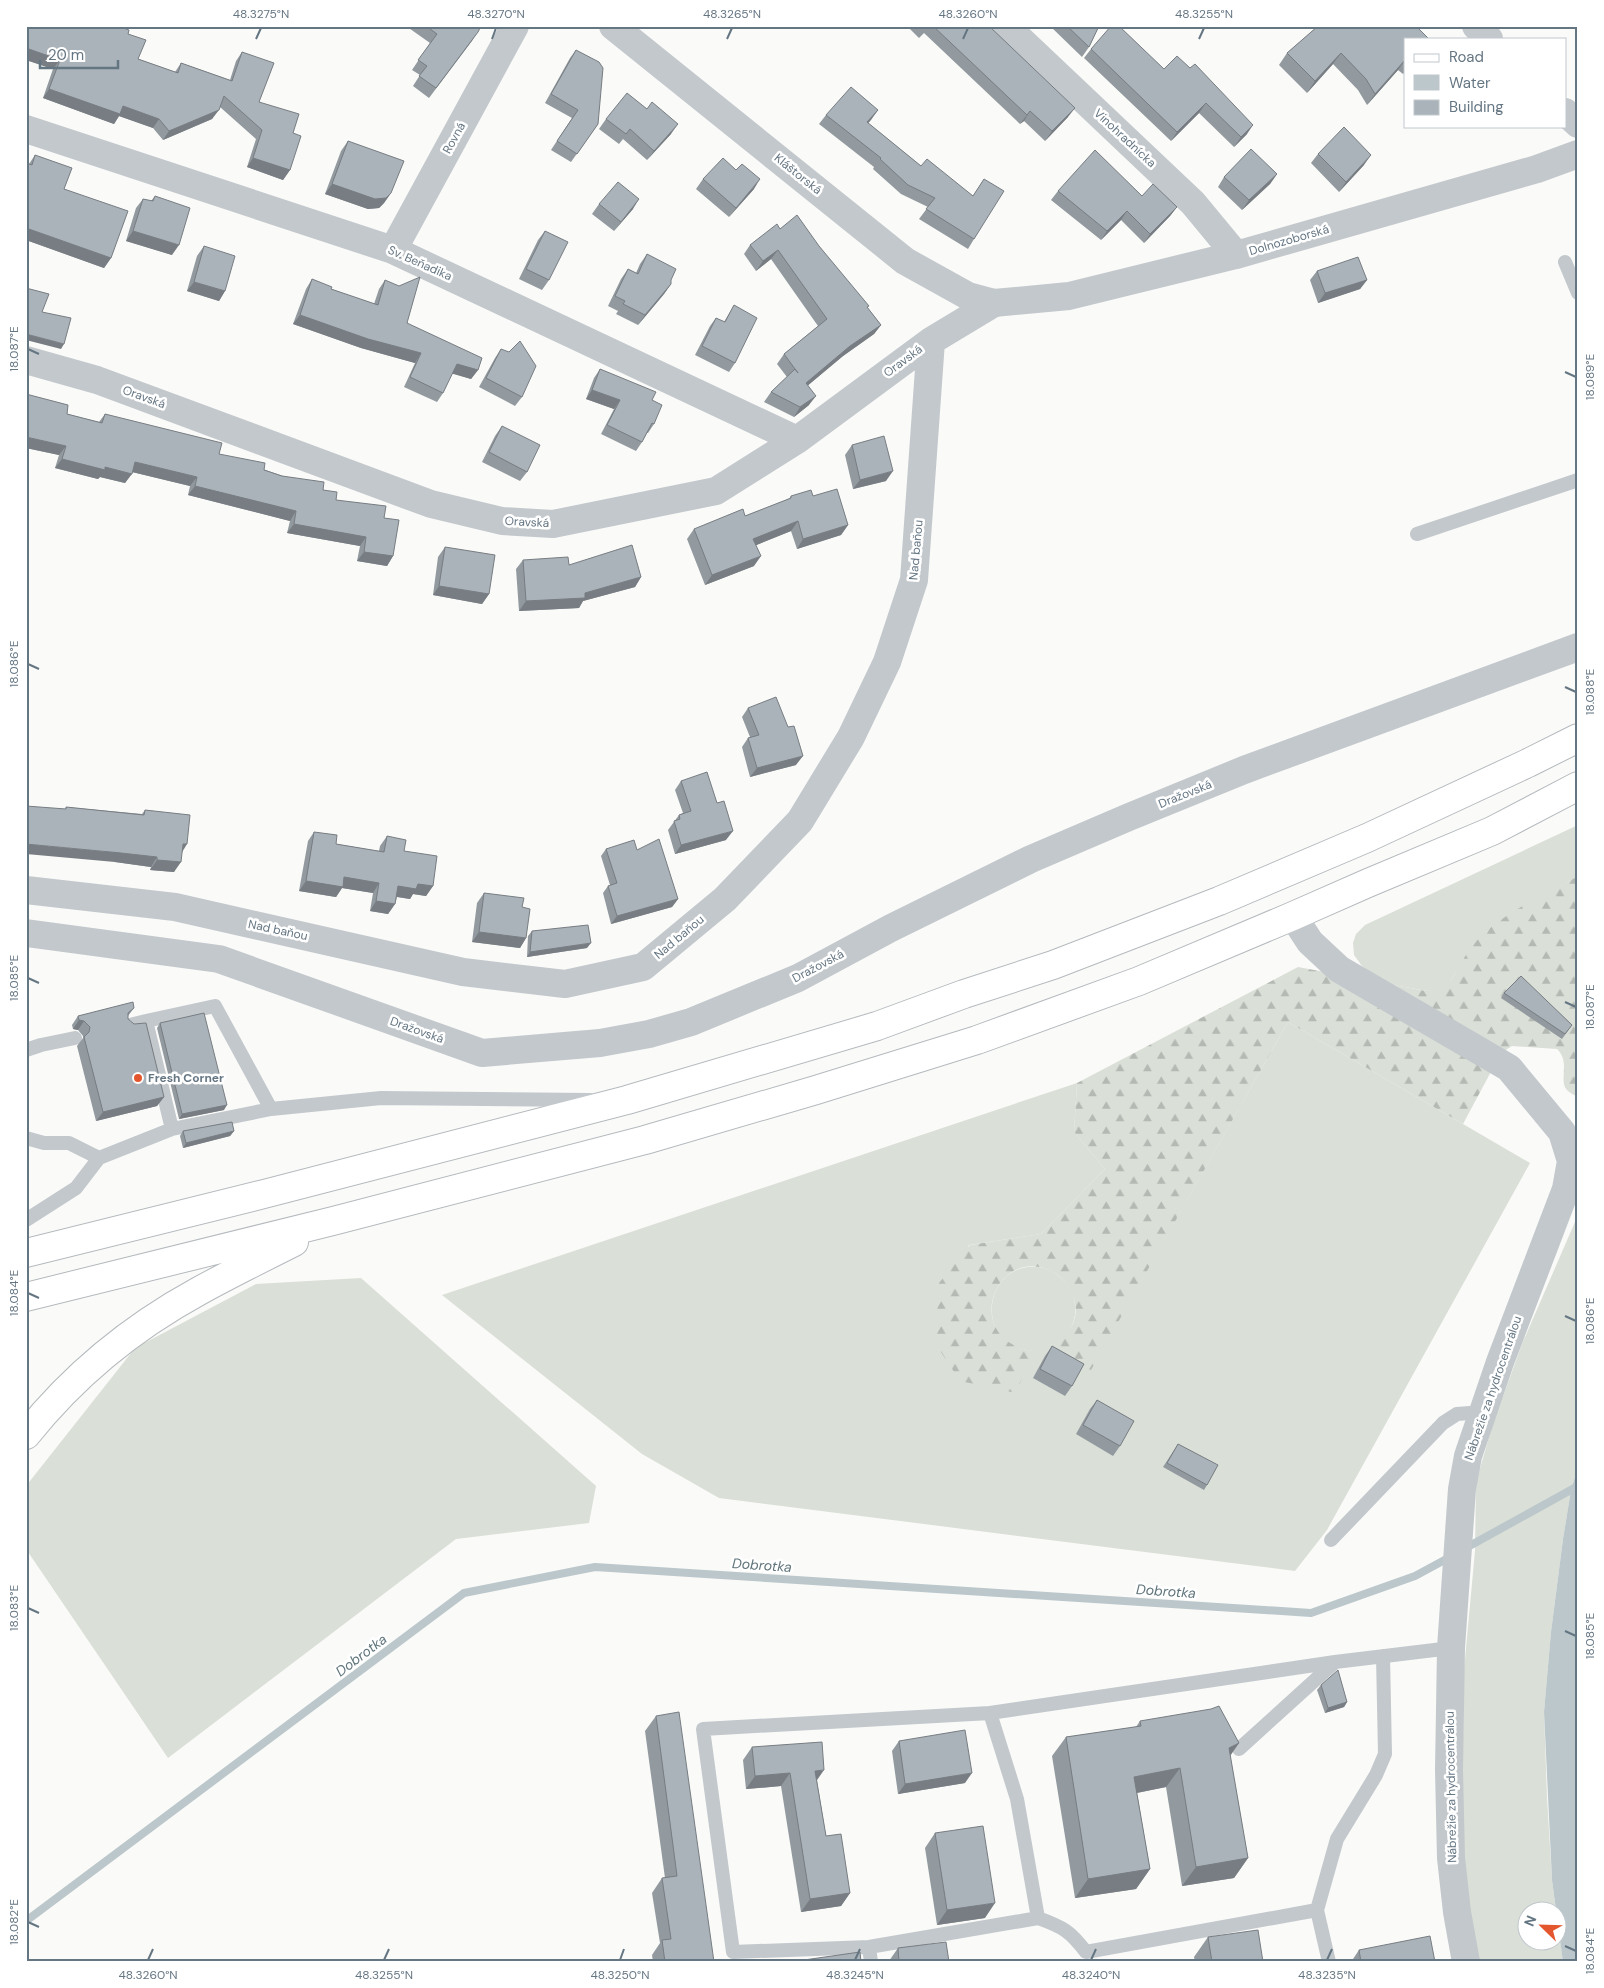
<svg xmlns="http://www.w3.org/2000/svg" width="1604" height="1988" font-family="'DM Sans',sans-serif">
	<defs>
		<pattern id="forest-firs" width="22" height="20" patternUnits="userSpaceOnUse" patternTransform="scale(1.25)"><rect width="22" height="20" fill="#dadfd7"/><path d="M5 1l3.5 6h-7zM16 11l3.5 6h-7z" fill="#b4b9b4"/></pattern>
	</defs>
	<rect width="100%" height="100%" fill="#fafaf8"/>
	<path fill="#dadfd7" d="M1578,825V876L1504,918L1485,933L1449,982L1439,990L1427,991L1383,983L1362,966L1354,955L1353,943L1356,934L1365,925Z
		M1288,1022L1530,1163L1327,1530L1295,1571L719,1498L642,1454L442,1295L1077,1083L1074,1132L1105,1169L1041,1234L969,1245L935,1343L1033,1351C1024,1350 1016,1348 1008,1343C979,1322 991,1271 1028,1267C1062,1263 1088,1301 1069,1331C1063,1341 1054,1344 1046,1350L1091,1369Z
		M1578,1215V1467L1571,1490L1563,1539L1551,1632L1544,1712L1547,1797L1552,1880L1556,1910H1526V1940H1556L1557,1915L1563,1962H1478L1463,1863L1462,1819L1464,1670L1475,1551L1476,1482L1493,1424L1522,1344Z
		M361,1278L596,1486L589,1523L456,1539L168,1758L26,1549V1486L135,1348L256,1284Z"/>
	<path fill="url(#forest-firs)" d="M1578,876V1097C1575,1095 1569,1093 1567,1090C1558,1081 1571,1062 1557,1049L1512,1046L1501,1053L1463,1124L1288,1022L1091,1370L1045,1350C1072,1336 1086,1313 1067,1285C1062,1277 1055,1272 1046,1269C993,1250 962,1340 1033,1351L1016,1393L960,1381L935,1343L939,1283L970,1245L1041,1234L1105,1169L1074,1132L1077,1083L1298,967L1426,991C1457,988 1456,965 1473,945C1497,915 1544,895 1578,876Z"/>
	<path fill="#bbc7cb" d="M1578,1467V1962H1563L1552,1880L1544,1712L1551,1632L1563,1539L1571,1490Z"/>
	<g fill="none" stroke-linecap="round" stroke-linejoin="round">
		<path stroke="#bbc7cb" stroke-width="8" d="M1464,1549L1578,1486
			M26,1921L464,1593L595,1567L1311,1613L1415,1576L1452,1556"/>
		<g stroke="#b5babe" stroke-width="30">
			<path id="primary" d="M26,1253L264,1194L627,1100L877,1026L964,994L1053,965L1219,901L1367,838L1528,763L1578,738
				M26,1297L333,1221L645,1140L816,1090L977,1040L1139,981L1293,916L1368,883L1492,831L1578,786
				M26,1435C73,1376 133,1327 199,1291C230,1274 262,1258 294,1242"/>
		</g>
		<path stroke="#c3c8cc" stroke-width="14" d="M1565,262L1578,293
			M1417,534L1578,480
			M146,1021L215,1006L271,1109
			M130,1025L146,1021L172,1129
			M26,1050L41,1045L75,1038
			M26,1138L44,1143H69L99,1158
			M26,1220L76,1188L99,1158L172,1129L271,1109L381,1098L591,1100
			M1331,1540L1443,1423L1457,1414L1483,1412
			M990,1713L703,1729L733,1952L869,1947L1038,1918L1017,1799L990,1713L1335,1662L1451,1648
			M1239,1749L1335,1662
			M1317,1910L1329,1962
			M1038,1918C1063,1927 1070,1931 1086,1952L1317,1910L1337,1839L1376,1775L1385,1754L1383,1656
			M869,1947L871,1962"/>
		<path stroke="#c3c8cc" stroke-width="28" d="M1006,26L1193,203L1236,255
			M1476,26L1489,39
			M1565,112L1578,124
			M26,129L393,250L797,440
			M393,250L515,26
			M26,360L97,380L431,504L502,521L553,524L716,491L797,440L931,341L994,303
			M26,890L175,907L463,972L565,984L643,967L725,899L800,821L851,737L887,662L914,580L931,341
			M1293,916L1310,942L1339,969L1509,1068L1562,1132L1571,1161L1566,1189L1500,1362L1468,1456L1462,1489L1451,1648L1449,1770L1451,1858L1457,1912L1466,1962
			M26,933L219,959L482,1053L600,1043L649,1034L691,1022L798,978L891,928L1031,859L1129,817L1244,770L1578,647"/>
		<path stroke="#c3c8cc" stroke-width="28" d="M613,26L905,261L968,296L994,303L1069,296L1236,255L1537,169L1578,154"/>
		<use href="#primary" stroke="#fff" stroke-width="28"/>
	</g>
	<path fill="#929a9f" d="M26,26L128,34L138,59L175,72L181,63L230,80L236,61L242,52L259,102L293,133L290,170L283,180L247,167L256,139L220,107L212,119L163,140L153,128L119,116L114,124L43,98L53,69L26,60Z
		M406,26H481L472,41L429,98L413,86L420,75L412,70L430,43Z
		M907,26H989L1068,117L1045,141L1024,121L1020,124L924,33L919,38Z
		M1050,26H1099L1089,47L1082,57Z
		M1313,26H1420L1405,39V72L1403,74L1398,70L1367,105L1358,90L1333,64L1307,93L1279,65L1287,53L1315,29Z
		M1091,49L1164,69L1247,134L1234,147L1199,113L1171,141L1084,58Z
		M576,50L598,124L571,162L551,150L572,118L545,103L570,58Z
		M878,110L868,123L921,166L973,196L984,179L974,239L968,249L919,219L928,207L901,194L873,169L874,167L819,124L826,115Z
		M606,119L671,134L647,160L623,139L619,144L599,129Z
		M348,141L391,193L384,203L379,208L368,209L325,194L341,151Z
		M1318,154L1364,165L1339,192L1311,163Z
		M35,155L64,189L111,258L104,268L26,240V163L29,164Z
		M1277,174L1270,184L1242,210L1218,187L1224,177Z
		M703,179L754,189L729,217L696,189Z
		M1058,191L1142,196L1177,207L1170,216L1144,243L1121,220L1101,240L1051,200Z
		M155,196L172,255L126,241L136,208L143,199L151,201Z
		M599,204L633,209L614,231L592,214Z
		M780,229L819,246L881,325L874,334L843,356L808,385L809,405L794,417L764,402L771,392L787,377L777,364L784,354L818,326L771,259L756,271L744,254L750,245Z
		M545,231L549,280L542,290L519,279L538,240Z
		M204,246L225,291L219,301L187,291L197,256Z
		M647,254L671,280V284L664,294L638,325L616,314L618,311L608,306L621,279L628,269L636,273L640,264Z
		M1317,271L1367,280L1360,289L1318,303L1310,280Z
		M312,279L331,289L374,304L379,289L385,280L407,323L478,370L471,379L452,373L443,393L437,402L404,387L415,363L361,348L293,324L306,289Z
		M734,305L735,363L729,372L695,355L710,326L716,318L724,322Z
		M501,349L522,397L515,406L479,387L495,358Z
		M600,369L652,400L654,424L648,433H647L642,442L636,451L601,434L614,409L586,399L594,378Z
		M26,394L67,414L99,422L105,414L323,490L336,500L384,518L393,556L387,566L357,561L360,546L287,533L290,521L188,495L190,486L132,472L125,483L100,477L98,479L55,468L59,455L26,448Z
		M502,426L527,472L520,481L482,462L495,436Z
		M852,445L886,481L853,489L845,455Z
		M791,496H813L848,525L841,535L797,549L791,531L756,545L754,566L705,585L687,539L694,529L745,516L789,499Z
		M445,547L489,594L482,604L433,595L438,557Z
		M523,560L641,577L635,587L583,601L579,608L519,611L516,569Z
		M748,708L796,765L750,777L742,747L748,738L750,737L742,717Z
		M681,781L717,803L726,840L675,854L668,830L679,815L683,813L675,790Z
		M66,807L142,814L145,810L182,852L174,872L150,870L151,867L115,862L65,809Z
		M314,832L336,844L379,851L380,846L387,836L404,851L433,886L426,896L413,894L410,899L397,897L395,904L388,914L370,911L373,893L342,888L336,897L299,891L308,841Z
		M606,849L637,850L678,899L672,907L611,924L603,893L608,886L610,885L601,856Z
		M484,893L522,907L526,938L520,948L472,942L477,903Z
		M532,931L587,948L527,957L528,936Z
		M1504,993L1572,1025L1562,1039L1501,998Z
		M134,1008L128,1016V1019L164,1097L157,1106L96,1121L77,1046L83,1038V1036L78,1030L73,1029L72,1025L78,1016Z
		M160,1023L224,1110L179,1119L157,1028Z
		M183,1131H234L230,1136L183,1148L180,1136Z
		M1052,1346L1072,1386L1065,1396L1033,1378L1045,1356Z
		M1097,1400L1120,1446L1113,1456L1076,1434L1090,1409Z
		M1178,1444L1207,1485L1204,1490L1163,1467Z
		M1321,1685L1347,1702L1344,1707L1325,1713L1317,1690Z
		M656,1716L714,1962H653L652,1955L660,1943L652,1893L662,1878H665L645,1731Z
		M1140,1721L1239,1743L1230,1755L1248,1858L1234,1878L1182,1886L1166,1787L1137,1793L1150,1869L1136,1889L1075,1898L1052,1756L1066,1737L1136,1727Z
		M899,1741L965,1783L898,1794L892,1751Z
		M752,1747L817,1781L826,1836L850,1893L841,1906L801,1912L781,1786L746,1789L743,1760Z
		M935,1833L985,1918L937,1925L925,1848Z
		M1208,1937L1263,1962H1195L1194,1957Z
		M898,1948L949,1962H889V1961Z
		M1359,1950L1435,1962H1351Z"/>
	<path fill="#777d82" d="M26,48L60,60L53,69L26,60Z
		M1341,53L1333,64L1307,93L1315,81Z
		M1405,60L1398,70L1367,105L1375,94Z
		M49,89L123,106L159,119L153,128L119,116L114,124L43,98Z
		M1206,103L1199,113L1171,141L1177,132Z
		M1075,108L1068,117L1045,141L1052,131Z
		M219,110L212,119L163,140L169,131Z
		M878,110L871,120L861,131L867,122Z
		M1030,111L1024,121L1020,124L1027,115Z
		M678,124L671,134L647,160L654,151Z
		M1253,125L1247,134L1234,147L1241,137Z
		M1371,155L1364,165L1339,192L1346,182Z
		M253,158L290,170L283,180L247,167Z
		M1277,174L1270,184L1242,210L1249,200Z
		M760,179L754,189L729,217L736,208Z
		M332,184L391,193L384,203L379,208L368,209L325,194Z
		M639,199L633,209L614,231L621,222Z
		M1177,207L1170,216L1144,243L1150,234Z
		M1127,211L1121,220L1101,240L1107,231Z
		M26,228L111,258L104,268L26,240Z
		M133,231L179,245L172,255L126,241Z
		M778,250L771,259L756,271L763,261Z
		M1367,280L1360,289L1318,303L1325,293Z
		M194,282L225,291L219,301L187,291Z
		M671,284L664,294L638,325L645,315Z
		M300,315L421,353L415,363L361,348L293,324Z
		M881,325L874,334L843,356L799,393L806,383L850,346Z
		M26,334L64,344L61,349L26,340Z
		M457,364L478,370L471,379L450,373Z
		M592,390L620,400L614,409L586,399Z
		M816,396L809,405L794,417L800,407Z
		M26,437L66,446L59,455L26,448Z
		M62,459L105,467L132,474L125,483L100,477L98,479L55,468Z
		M135,462L197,477L190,486L128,471Z
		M893,471L886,481L853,489L860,480Z
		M195,486L296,511L290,521L188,495Z
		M798,521L791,531L747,549L753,539Z
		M294,524L366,537L360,546L287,533Z
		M848,525L841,535L797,549L803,539Z
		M364,552L393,556L387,566L357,561Z
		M761,556L754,566L705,585L712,575Z
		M641,577L635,587L583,601L579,608L519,611L526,601L585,593Z
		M439,586L489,594L482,604L433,595Z
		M803,756L796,765L750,777L757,768Z
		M733,831L726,840L675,854L681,845Z
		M26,844L121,853L157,857L151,867L115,862L26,854Z
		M183,844H187L181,854Z
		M157,860L181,862L174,872L150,870Z
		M344,877L379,883L373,893L342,888L336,897L299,891L306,881Z
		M418,884L433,886L426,896L413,894L410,899L392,896L398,886Z
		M678,899L672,907L611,924L617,916Z
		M376,901L395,904L388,914L370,911Z
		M479,932L526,938L520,948L472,942Z
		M591,943L587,948L527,957L530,952Z
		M79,1020L84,1021L78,1030L73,1029Z
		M164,1097L157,1106L96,1121L103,1112Z
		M227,1105L224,1110L179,1119L182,1114Z
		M234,1131L230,1136L183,1148L186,1143Z
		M1347,1702L1344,1707L1325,1713L1328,1708Z
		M1239,1743L1226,1762L1229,1748Z
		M1180,1768L1166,1787L1121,1796L1134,1777Z
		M824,1770L815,1783V1771Z
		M790,1773L781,1786L746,1789L755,1776Z
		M972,1773L965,1783L898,1794L905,1784Z
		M1248,1858L1234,1878L1182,1886L1196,1867Z
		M1150,1869L1136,1889L1075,1898L1088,1879Z
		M850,1893L841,1906L801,1912L810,1899Z
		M995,1903L985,1918L937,1925L947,1910Z"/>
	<path fill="#aab3b9" stroke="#777d82" d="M26,26H118L129,30L128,34L146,40L138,59L178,73L181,63L232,81L242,52L274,63L259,102L299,114L293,133L301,136L290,170L253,158L262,130L224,96L219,110L169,131L159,119L123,106L120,114L49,89L60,60L26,48Z
		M426,26H481L478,32L436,88L419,76L427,66L418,60L437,34Z
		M933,26H989L1075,108L1052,131L1030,111L1027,115Z
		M1067,26H1099L1089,47Z
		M1111,26H1119L1164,69L1177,56L1190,68L1195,64L1253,125L1241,137L1206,103L1177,132L1091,49Z
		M1318,26H1419L1418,28L1429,39H1405V60L1375,94L1366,79L1341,53L1315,81L1287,53Z
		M576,50L599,62L603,68L598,124L577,154L557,141L578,110L551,94Z
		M851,87L878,110L867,122L921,166L927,159L973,196L984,179L1004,191L974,239L926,209L935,198L908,185L880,159L881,158L826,115Z
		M627,93L647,109L652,102L678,124L654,151L630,129L626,134L606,119Z
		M1344,127L1371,155L1346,182L1318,154Z
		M348,141L404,161L391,193L386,198L375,199L332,184Z
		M1251,149L1277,174L1249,200L1224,177Z
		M1095,150L1142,196L1153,184L1177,207L1150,234L1127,211L1107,231L1058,191Z
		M35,155L72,168L64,189L128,211L111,258L26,228V214L28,208L26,207V163L32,165Z
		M723,158L736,170L742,164L760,179L736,208L703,179Z
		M618,182L639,199L621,222L599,204Z
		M155,196L190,208L179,245L133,231L143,199L153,201Z
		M797,215L819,246L869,306L867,307L881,325L850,346L806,383L816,396L800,407L771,392L795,369L798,373L784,354L827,319L778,250L763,261L750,245L777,224L780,229Z
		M545,231L568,242L549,280L526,269Z
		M204,246L235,256L225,291L194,282Z
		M647,254L676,269L671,280V284L645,315L623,304L625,301L615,296L628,269L638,274Z
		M1358,257L1367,280L1325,293L1317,271Z
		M420,277L407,323L482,358L478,370L457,364L443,393L410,377L421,353L368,339L300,315L312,279L332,287L331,289L378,305L385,280L399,286Z
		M26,288L49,294L42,312L71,318L64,344L26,334Z
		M734,305L757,318L735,363L702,346L716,318L725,322Z
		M520,341L536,366L522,397L486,378L501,349L509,352Z
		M600,369L656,392L652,400L662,405L654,424L652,423L642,442L607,425L620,400L592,390Z
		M26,394L68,405L67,414L102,423L105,414L222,443L219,454L265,463L264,470L282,476L324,482L323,490L337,492L336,500L386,506L384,518L399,520L393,556L364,552L366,537L294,524L296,511L195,486L197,477L135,462L132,474L105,467V470L62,459L66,446L26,437Z
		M502,426L540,445L527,472L489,452Z
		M884,436L893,471L860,480L852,445Z
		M837,489L848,525L803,539L798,521L753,539L761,556L712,575L694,529L743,509L745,516L791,498V496L811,490L813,496Z
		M632,545L641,577L585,593V598L526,601L523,560L568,557L569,565Z
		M445,547L495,555L489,594L439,586Z
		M776,697L788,727L794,726L803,756L757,768L748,738L759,735L748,708Z
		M707,772L717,803L724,801L733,831L681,845L674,821L680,819L679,815L691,811L681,781Z
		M26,806L66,809V807L144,815L145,810L190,815L187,844H183L181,862L157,860V857L121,853L26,844Z
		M314,832L337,835L336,844L384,852L387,836L406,840L404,851L437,856L433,886L418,884L416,889L398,886L395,904L376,901L379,883L344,877L343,887L306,881Z
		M659,839L678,899L617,916L608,886L617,883L606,849L634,840L637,850Z
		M484,893L524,898L522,907L530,909L526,938L479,932Z
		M588,925L591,943L530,952L532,931Z
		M1521,976L1572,1025L1565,1034L1504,993Z
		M133,1002L134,1008L128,1013V1019L134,1024L146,1023L164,1097L103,1112L84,1037L89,1032L90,1027L84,1021L79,1020L78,1016Z
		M204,1013L227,1105L182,1114L160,1023Z
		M232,1122L234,1131L186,1143L183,1131Z
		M1052,1346L1084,1364L1072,1386L1040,1369Z
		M1097,1400L1134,1421L1120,1446L1083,1425Z
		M1178,1444L1218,1465L1207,1485L1167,1463Z
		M1338,1670L1347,1702L1328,1708L1321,1685Z
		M1219,1706L1239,1743L1229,1748L1248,1858L1196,1867L1180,1768L1134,1777L1150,1869L1088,1879L1066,1737L1141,1726L1140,1721L1211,1709Z
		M679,1712L714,1962H665L662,1940L671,1939L662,1878L677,1876L656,1716Z
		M965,1730L972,1773L905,1784L899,1741Z
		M822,1742L824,1770L815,1771L826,1836L841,1834L850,1893L810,1899L790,1773L755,1776L752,1747Z
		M983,1826L995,1903L947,1910L935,1833Z
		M1258,1930L1263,1962H1212L1208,1937Z
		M1430,1936L1435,1962H1361L1359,1950Z
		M946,1942L949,1962H899L898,1948Z
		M860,1952L861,1962H797V1961Z"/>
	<path fill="none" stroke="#657683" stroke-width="2" d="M256,39L261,28M492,39L496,28M727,39L732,28M963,39L968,28M1199,39L1204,28M28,349L39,354M1565,372L1576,377M28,664L39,669M1565,687L1576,692M28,978L39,983M1565,1002L1576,1007M28,1293L39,1298M1565,1316L1576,1321M28,1608L39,1613M1565,1631L1576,1636M28,1922L39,1927M1565,1946L1576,1951M148,1960L153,1949M384,1960L389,1949M620,1960L624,1949M855,1960L860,1949M1091,1960L1096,1949M1327,1960L1332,1949"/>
	<circle fill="#e4572e" stroke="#fff" stroke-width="2" cx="138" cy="1078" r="5"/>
	<g text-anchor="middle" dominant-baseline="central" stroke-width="5" stroke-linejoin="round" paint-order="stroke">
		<g font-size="12" fill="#657683" stroke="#fff">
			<text transform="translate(454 138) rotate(-61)">Rovná</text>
			<text transform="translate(1125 138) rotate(43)">Vinohradnícka</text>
			<text transform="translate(798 174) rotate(39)">Kláštorská</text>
			<text transform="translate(1289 240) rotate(-16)">Dolnozoborská</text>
			<text transform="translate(420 263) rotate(24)">Sv. Beňadika</text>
			<text transform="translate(903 361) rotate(-37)">Oravská</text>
			<text transform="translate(144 397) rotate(20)">Oravská</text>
			<text transform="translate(527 522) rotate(3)">Oravská</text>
			<text transform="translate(916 550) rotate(-85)">Nad baňou</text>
			<text transform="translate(1185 794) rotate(-22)">Dražovská</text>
			<text transform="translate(278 930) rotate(12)">Nad baňou</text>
			<text transform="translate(679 937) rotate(-40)">Nad baňou</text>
			<text transform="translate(818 966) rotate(-28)">Dražovská</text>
			<text transform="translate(417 1030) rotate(20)">Dražovská</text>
			<text transform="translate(1493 1388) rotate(-71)">Nábrežie za hydrocentrálou</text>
			<text transform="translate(1451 1787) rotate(-91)">Nábrežie za hydrocentrálou</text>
		</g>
		<g font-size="12" font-weight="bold" fill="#657683" stroke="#fff" text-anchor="start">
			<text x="148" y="1078">Fresh Corner</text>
		</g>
		<g font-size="14" font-style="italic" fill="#60757c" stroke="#fff">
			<text transform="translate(762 1565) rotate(4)">Dobrotka</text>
			<text transform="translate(1166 1591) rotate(4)">Dobrotka</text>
			<text transform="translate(361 1655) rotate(-37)">Dobrotka</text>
		</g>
	</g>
	<rect width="1604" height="1988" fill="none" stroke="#ffffff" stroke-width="55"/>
	<rect x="1404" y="38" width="162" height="90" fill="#ffffff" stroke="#c1c8cd"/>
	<rect x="1414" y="54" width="25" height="8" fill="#ffffff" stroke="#c1c8cd"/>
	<text x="1449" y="62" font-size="15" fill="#657683">Road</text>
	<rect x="1414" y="75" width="25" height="15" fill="#bbc7cb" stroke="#c1c8cd"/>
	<text x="1449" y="88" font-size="15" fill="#657683">Water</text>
	<rect x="1414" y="100" width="25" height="15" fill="#aab3b9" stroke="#c1c8cd"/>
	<text x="1449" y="112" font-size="15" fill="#657683">Building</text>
	<g transform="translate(1542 1926) rotate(293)"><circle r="24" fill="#ffffff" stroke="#c1c8cd"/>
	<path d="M0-4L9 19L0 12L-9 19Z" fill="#e4572e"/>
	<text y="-8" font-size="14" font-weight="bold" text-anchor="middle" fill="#657683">N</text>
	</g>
	<path d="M40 60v8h78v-8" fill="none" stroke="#657683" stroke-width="2.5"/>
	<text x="48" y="60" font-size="15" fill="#657683" stroke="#ffffff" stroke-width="4" paint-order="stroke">20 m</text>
	<rect x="28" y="28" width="1548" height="1932" fill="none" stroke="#657683" stroke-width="2"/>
	<g font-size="12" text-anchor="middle" fill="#657683">
		<text x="261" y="18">48.3275°N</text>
		<text x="496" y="18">48.3270°N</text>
		<text x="732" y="18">48.3265°N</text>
		<text x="968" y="18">48.3260°N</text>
		<text x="1204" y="18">48.3255°N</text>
		<text transform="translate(14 349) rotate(-90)" y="4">18.087°E</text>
		<text transform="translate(1590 377) rotate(-90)" y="4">18.089°E</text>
		<text transform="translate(14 664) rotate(-90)" y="4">18.086°E</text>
		<text transform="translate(1590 692) rotate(-90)" y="4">18.088°E</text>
		<text transform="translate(14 978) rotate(-90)" y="4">18.085°E</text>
		<text transform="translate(1590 1007) rotate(-90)" y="4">18.087°E</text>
		<text transform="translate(14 1293) rotate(-90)" y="4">18.084°E</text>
		<text transform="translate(1590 1321) rotate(-90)" y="4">18.086°E</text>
		<text transform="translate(14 1608) rotate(-90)" y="4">18.083°E</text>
		<text transform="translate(1590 1636) rotate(-90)" y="4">18.085°E</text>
		<text transform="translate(14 1922) rotate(-90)" y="4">18.082°E</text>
		<text transform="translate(1590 1951) rotate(-90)" y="4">18.084°E</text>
		<text x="148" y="1979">48.3260°N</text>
		<text x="384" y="1979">48.3255°N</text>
		<text x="620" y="1979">48.3250°N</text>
		<text x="855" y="1979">48.3245°N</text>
		<text x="1091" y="1979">48.3240°N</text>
		<text x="1327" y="1979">48.3235°N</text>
	</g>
</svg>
